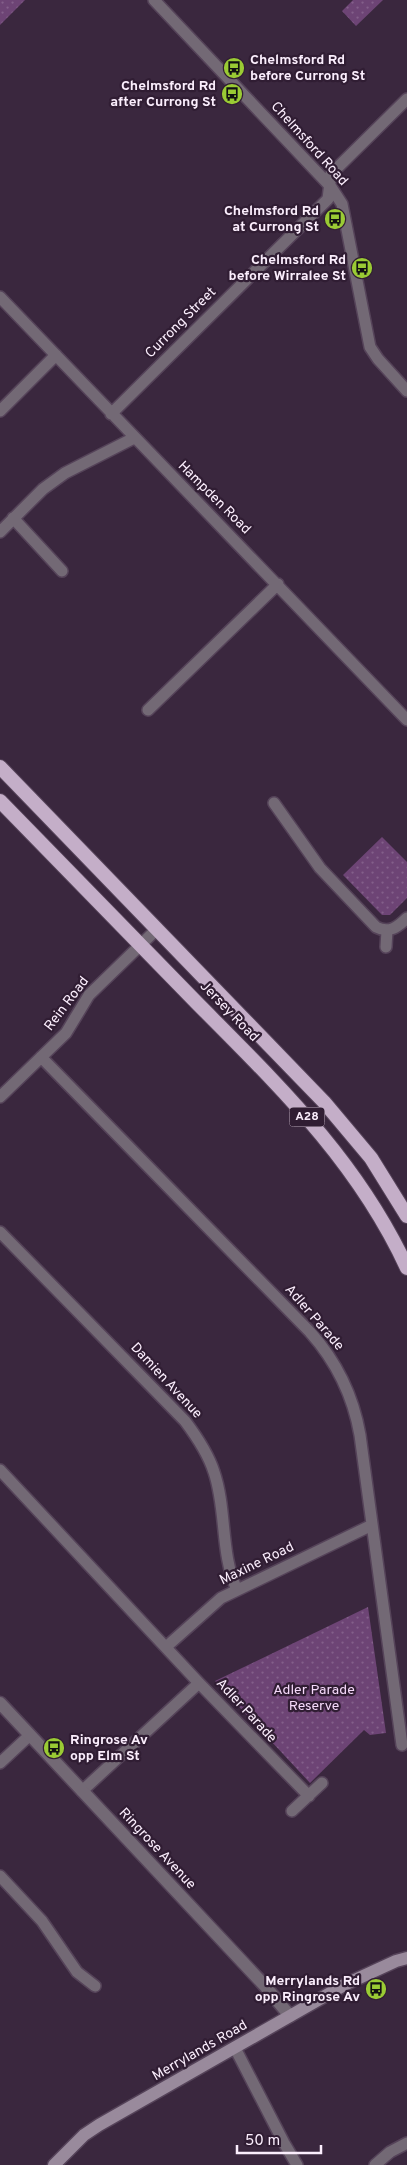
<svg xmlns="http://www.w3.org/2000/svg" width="407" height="2165" font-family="Overpass,sans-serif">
	<defs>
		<pattern id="park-dots" width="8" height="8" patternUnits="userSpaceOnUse" patternTransform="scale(1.25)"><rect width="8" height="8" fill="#6d4475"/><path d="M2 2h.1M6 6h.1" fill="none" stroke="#835f8a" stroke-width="1.8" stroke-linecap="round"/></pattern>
	</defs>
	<rect width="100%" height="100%" fill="#3a273e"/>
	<path fill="url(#park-dots)" d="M0,0H25L0,25Z
		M353,0H383L356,26L342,11Z
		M382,837L407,862V898L390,915H382L343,875Z
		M368,1607L386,1733L370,1735L364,1730L310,1783L215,1681Z"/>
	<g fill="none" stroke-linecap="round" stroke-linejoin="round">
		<g stroke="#554359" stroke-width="14">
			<path id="minor" d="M154,0L331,187L342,204L370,347L378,359L407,391
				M0,297L407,720
				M0,411L56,355
				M111,414L328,199L331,174L407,99
				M13,518L62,571
				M0,532L43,489L65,473L134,438
				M148,710L278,584
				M274,803L320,868L376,927C389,934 398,927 407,918
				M386,947L387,930
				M41,1057L310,1332C336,1361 353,1395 360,1435L402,1745
				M0,1097L66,1033L89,995L157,929
				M0,1232L185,1421C197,1437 208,1453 214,1472C227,1510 220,1553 237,1590
				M0,1470L199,1683L309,1796
				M166,1647L221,1598L372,1525
				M0,1763L30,1735
				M82,1791L199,1683
				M292,1811L322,1783
				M0,1876L42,1921L77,1972L95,1986
				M235,2048L284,2143L297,2165
				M375,2165L390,2152L407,2143"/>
		</g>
		<g stroke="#554359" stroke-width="15">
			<path id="tertiary" d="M0,1703L265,1986L290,2016"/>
		</g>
		<g stroke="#554359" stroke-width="15">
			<path id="secondary" d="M54,2165L84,2135L99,2125L346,1984L396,1961L407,1958"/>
		</g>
		<g stroke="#554359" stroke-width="16">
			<path id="trunk" d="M0,767L324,1102L371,1158L407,1216
				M0,801C65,868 130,935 196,1002C278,1085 357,1160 407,1268"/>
		</g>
		<use href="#minor" stroke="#736975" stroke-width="11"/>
		<use href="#tertiary" stroke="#736975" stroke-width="12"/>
		<use href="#secondary" stroke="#998a9c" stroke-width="12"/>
		<use href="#trunk" stroke="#c4aec8" stroke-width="14"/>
	</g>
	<defs>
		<g id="bus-disc" transform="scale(1.125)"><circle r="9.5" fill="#9acb34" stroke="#301d33"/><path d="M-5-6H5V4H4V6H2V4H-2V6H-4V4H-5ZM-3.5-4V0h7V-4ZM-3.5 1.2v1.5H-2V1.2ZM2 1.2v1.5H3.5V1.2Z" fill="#111"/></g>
	</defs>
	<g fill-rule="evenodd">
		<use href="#bus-disc" x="234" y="68"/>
		<use href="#bus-disc" x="232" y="94"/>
		<use href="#bus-disc" x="335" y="219"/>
		<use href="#bus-disc" x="362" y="268"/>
		<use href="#bus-disc" x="54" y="1748"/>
		<use href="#bus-disc" x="376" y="1989"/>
	</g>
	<g text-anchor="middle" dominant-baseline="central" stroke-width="4.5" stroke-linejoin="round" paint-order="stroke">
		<rect fill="#301d33" stroke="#beafc0" stroke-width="1" x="289.5" y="1107.5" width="35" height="19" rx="4"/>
		<g font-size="12" font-weight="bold" fill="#fbeefd">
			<text x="307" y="1117">A28</text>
		</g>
		<g font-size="14" font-weight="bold" fill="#fbeefd" stroke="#301d33" text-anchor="end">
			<text x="250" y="60" text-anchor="start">Chelmsford Rd<tspan x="250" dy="16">before Currong St</tspan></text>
			<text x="216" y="86">Chelmsford Rd<tspan x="216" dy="16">after Currong St</tspan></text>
			<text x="319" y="211">Chelmsford Rd<tspan x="319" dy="16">at Currong St</tspan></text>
			<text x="346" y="260">Chelmsford Rd<tspan x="346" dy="16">before Wirralee St</tspan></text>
			<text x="70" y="1740" text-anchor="start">Ringrose Av<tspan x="70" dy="16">opp Elm St</tspan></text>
			<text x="360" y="1981">Merrylands Rd<tspan x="360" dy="16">opp Ringrose Av</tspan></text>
		</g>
		<g font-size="14" fill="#fbeefd" stroke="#301d33">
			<text transform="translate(309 144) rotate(48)">Chelmsford Road</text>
			<text transform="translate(181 323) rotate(-45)">Currong Street</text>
			<text transform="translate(214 498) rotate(45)">Hampden Road</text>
			<text transform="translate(67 1004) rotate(-53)">Rein Road</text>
			<text transform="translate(229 1012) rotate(46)">Jersey Road</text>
			<text transform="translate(314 1318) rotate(49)">Adler Parade</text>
			<text transform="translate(166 1381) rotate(47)">Damien Avenue</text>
			<text transform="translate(257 1564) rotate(-26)">Maxine Road</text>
			<text transform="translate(246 1711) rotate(47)">Adler Parade</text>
			<text transform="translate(157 1849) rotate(47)">Ringrose Avenue</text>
			<text transform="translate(200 2051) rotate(-30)">Merrylands Road</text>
		</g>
		<g font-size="14" fill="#f5d9fa" stroke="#301d33">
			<text x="314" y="1690">Adler Parade<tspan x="314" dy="16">Reserve</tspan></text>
		</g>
	</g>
	<path d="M237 2145v8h84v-8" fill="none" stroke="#fbeefd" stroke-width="2.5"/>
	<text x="245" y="2145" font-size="15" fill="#fbeefd" stroke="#301d33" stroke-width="4" paint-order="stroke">50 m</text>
</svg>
